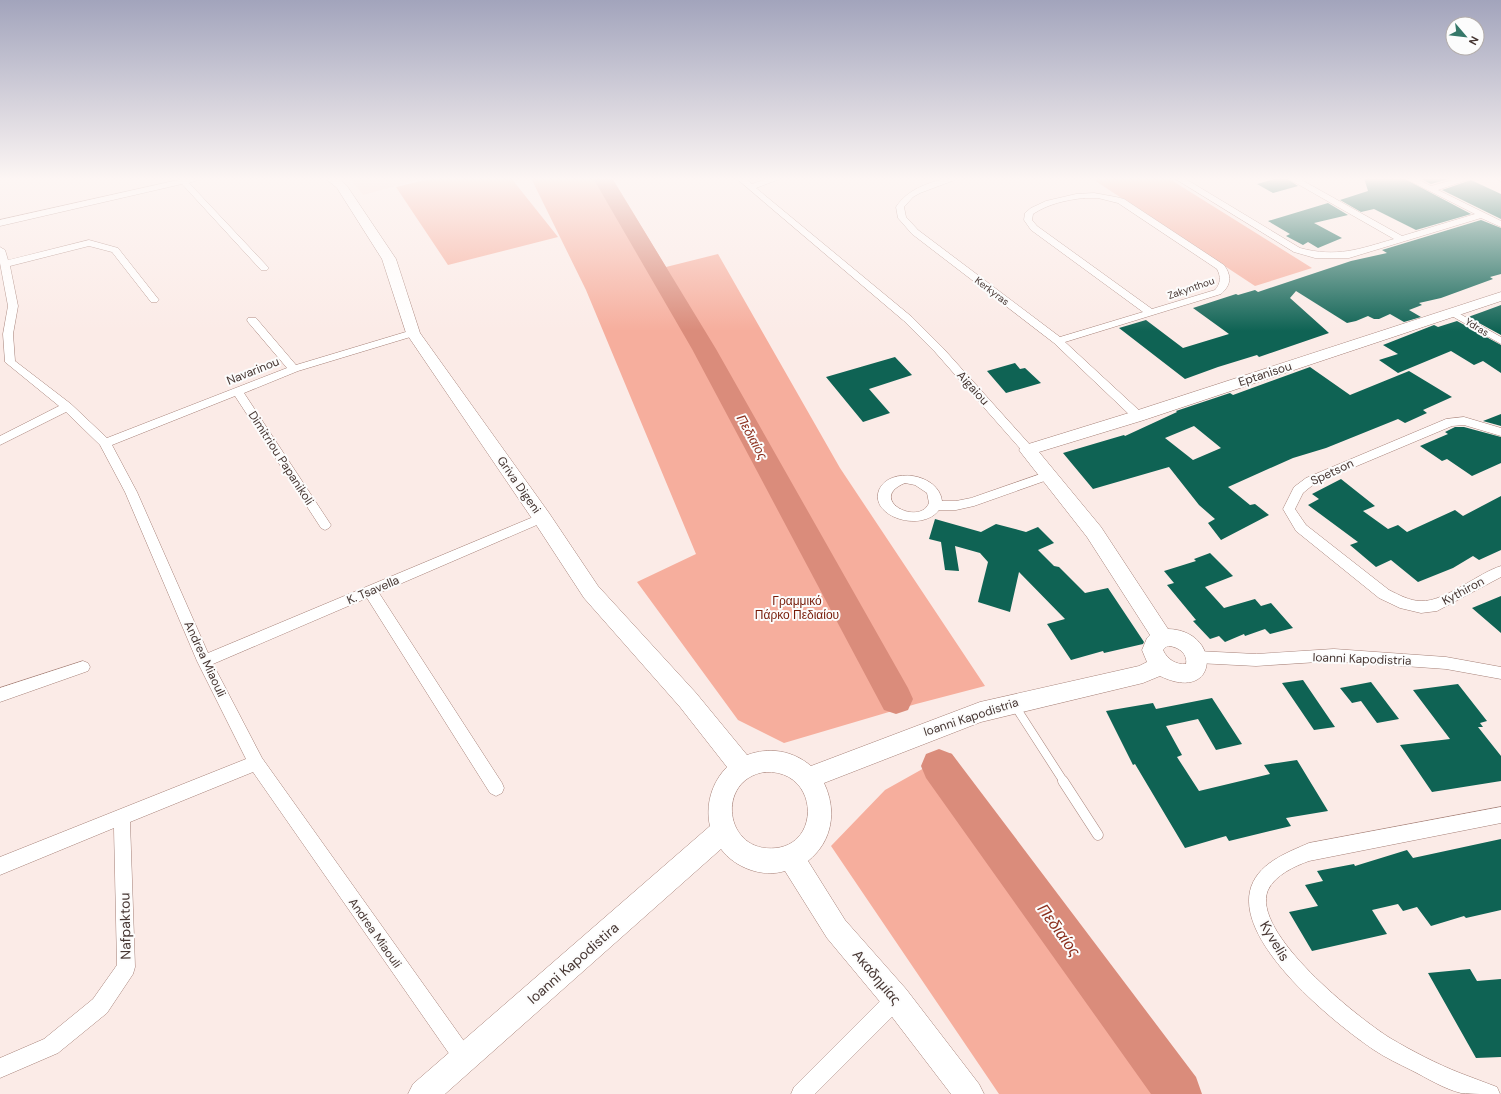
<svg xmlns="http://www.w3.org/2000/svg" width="1501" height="1094" font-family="'DM Sans',sans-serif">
	<rect width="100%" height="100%" fill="#fbebe7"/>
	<path fill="#fadcd5" d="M350,178H424L363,195Z"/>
	<path fill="#f6ae9d" d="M433,178H511L558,237L448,265L396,187Z
		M531,178H612L666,267L718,254L840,468L985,686L916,704L784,743L738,720L637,582L696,554L586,290Z
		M1091,178H1168L1312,268L1255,286Z
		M951,753L1183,1094H999L831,846L885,790Z"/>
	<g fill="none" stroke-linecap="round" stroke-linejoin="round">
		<path fill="#da8c7b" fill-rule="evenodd" d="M593,178H612L716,349L908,688L913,699L908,710L896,714L884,710L692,349Z
			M939,749L952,754L1196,1077L1202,1094H1151L926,778L921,766L926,754Z"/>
	</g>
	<path fill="#0f6354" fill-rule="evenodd" d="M1278,178H1286L1298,186L1273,193L1257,184Z
		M1364,178H1403L1471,214L1416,230L1374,209L1361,212L1340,200L1368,191Z
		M1419,178H1452L1431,184Z
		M1471,180L1501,194V219L1442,190Z
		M1328,203L1348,215L1314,223L1342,238L1318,248L1308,242L1303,245L1286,236L1290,234L1268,221Z
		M1481,220L1501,228V274L1490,277L1493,279L1441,298L1419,303L1422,305L1409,310L1421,317L1404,322L1390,314L1379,319H1374L1368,316L1356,321L1347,323L1296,291L1290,298L1329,333L1259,357L1257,355L1218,367L1185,379L1119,328L1146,320L1183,348L1229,334L1193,308L1236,294L1238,295L1255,290L1258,292L1351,261L1387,253L1382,250Z
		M1501,305V335L1468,317L1482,312Z
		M1457,321L1501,345V373L1483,361L1474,365L1451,351L1398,373L1379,360L1398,354L1383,345L1434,325L1438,327Z
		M895,357L912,375L869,389L890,413L863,422L826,377Z
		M1015,363L1020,369L1025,368L1041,383L1006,393L987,371Z
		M1310,367L1350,395L1409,371L1452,397L1423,410L1427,413L1405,423L1398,419L1326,448L1293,458L1228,487L1250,505L1255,504L1269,515L1221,540L1208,523L1215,519L1199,505L1169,467L1093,489L1063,453L1124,435L1125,436L1177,412L1176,411L1230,393L1233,395ZM1194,426L1221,448L1193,460L1165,438Z
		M1501,414V426L1483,421Z
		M1455,427H1464L1501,437V463L1472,476L1447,459L1442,461L1420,446L1448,434L1445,432Z
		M1341,479L1375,506L1363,511L1388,529L1398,525L1407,532L1455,510L1463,516L1501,496V550L1479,560L1473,556L1453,568L1418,582L1391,560L1376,567L1350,545L1358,542L1308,505L1319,499L1312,494Z
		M935,519L981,532L996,524L1026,532L1038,527L1054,543L1038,550L1054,566L1059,567L1085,593L1108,588L1144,642L1143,644L1104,653L1103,651L1071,660L1047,624L1065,619L1019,572L1010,612L978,602L988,562L980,553L955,546L959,571L945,570L941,542L929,539Z
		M1210,553L1233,576L1205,587L1224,608L1255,599L1261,606L1271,603L1293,628L1270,634L1265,629L1245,636L1244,634L1225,642L1219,636L1210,639L1193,621L1196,620L1167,585L1174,583L1164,571L1196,561L1194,559Z
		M1501,596V633L1472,608Z
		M1303,680L1335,727L1314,730L1282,683Z
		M1371,682L1399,719L1377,723L1361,701L1352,703L1340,688Z
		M1458,684L1487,721L1480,723L1483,727H1478L1501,756V781L1432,792L1400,745L1450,739L1413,690Z
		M1212,698L1242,744L1216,750L1198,719L1166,726L1182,755L1177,757L1199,791L1270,774L1264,765L1297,760L1328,811L1286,818L1291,826L1229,841L1226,836L1185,848L1135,764L1133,765L1106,711L1153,703L1156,709Z
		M1501,839V910L1466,918L1464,916L1431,926L1417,907L1403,911L1398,904L1372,910L1387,934L1312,951L1289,912L1318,906L1305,885L1323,881L1317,871L1354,864L1355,866L1407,850L1413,858Z
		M1470,969L1477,981L1501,979V1057L1476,1058L1428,973Z"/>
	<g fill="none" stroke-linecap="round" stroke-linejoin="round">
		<g stroke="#a68178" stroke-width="9">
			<path id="lane-far1" d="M1015,706L1064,782"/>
		</g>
		<g stroke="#a68178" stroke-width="11">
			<path id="lane" d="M1063,781L1098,835"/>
		</g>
		<g stroke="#a68178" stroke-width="1">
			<path id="street" d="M187,178H203L189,183L267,266L269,268L267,270H261L182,184L0,226V220Z
				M736,178H745L752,184L769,178H782L756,188L912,317L943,348L1032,447L1034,450L1032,453H1024L935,352L904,321Z
				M946,178H960L920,193L913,197L904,207L906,217L918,230L1060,337L1143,312L1031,230L1024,220L1025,213L1031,208L1046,201L1076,194L1094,193L1116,197L1124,199L1224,265C1232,276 1231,285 1221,294L1065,342L1142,413L1144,416L1142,419H1134L1054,343L912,234L898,218L896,207C908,189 926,184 946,178ZM1084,198H1098L1118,203L1217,269C1221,277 1221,283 1215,290L1152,309L1037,226L1032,220L1033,214C1048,204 1066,200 1084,198Z
				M1174,178H1184L1300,248C1337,258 1359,249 1394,239L1287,178H1298L1402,236L1475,214L1404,178H1415L1431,186L1459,178H1473L1438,190L1501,221V227L1481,218L1349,258H1315L1294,252Z
				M1495,178H1501V181Z
				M89,240L118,248L159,300L157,302H151L112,252L89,246L10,266L18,306L13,334L15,361L71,404L107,438L287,368L248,322L247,320L248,318H256L296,365L409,331L413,330L418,333L417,335L298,371L244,393L329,522L331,525L329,528L325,530L321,528L235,396L112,445L137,492L208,653L538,515L542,513L546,515L548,518L546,521L379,593L502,783L504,788L502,793L496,796L490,793L367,598L213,664L262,758L471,1051L474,1058L471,1065L464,1068L457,1065L253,772L130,822L135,967L133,974L107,1013L58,1053L0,1078V1058L44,1039L93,999L117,965L114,828L0,875V857L246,759L197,661L125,492L100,445L66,412L0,445V436L59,406L5,362L3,334L8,306L0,263V247L5,250L8,260Z
				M1453,310L1501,337V344L1450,315L1448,313L1450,311Z
				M1464,417L1501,428V436L1464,425L1452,426L1314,484L1303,493L1295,509L1306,525L1389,590C1399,595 1410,601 1421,601C1445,602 1478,573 1501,566V577L1437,611L1421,613L1400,608L1379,598L1296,531L1283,509L1294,487L1306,478L1446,419Z
				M1049,471L1053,472L1055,475L1053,478L974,506L956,510H939C922,533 869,517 879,490C889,466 939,473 942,501H956L971,498ZM905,483L915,485L927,493L929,503C919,527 866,499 905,483Z
				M1334,649L1446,657L1501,667V679L1446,669L1334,661L1256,666L1197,663L1192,661L1190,657L1192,653L1197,651L1256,654Z
				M83,661L88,663L90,667L88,671L0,702V688Z
				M1501,807V823L1309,861C1295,866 1275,875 1268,890C1250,932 1358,1018 1390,1038C1412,1051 1437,1064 1460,1073C1472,1078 1485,1082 1497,1087L1500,1094C1488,1094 1472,1094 1461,1093C1444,1089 1427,1078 1411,1070C1399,1064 1386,1058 1374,1050C1334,1023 1238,945 1250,891C1256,864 1286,853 1309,843Z
				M896,989L903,992L906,999L903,1006L815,1094H791L794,1087L889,992Z"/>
		</g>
		<g stroke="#a68178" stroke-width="1">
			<path id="secondary" d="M325,178H339L347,186L396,259L420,333L549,513L598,586L696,693L747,755C769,747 792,750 811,766L980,702L1139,666L1147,662L1142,650L1147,638L1150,635L1087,537L1022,454L1019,450L1022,446L1132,412L1501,292V301L1144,420L1039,452L1101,527L1168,629C1222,630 1220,705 1160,676L1143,683L981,722L824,783C837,810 833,841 808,861L845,920L906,989L979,1084L984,1094H951L886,1009L827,938L785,871C763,878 735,868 721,849L445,1094H408L413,1084L710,826C705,805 712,782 727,767L680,707L584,598L535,523L406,333L382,259L337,188ZM1169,646C1179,647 1188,654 1186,664C1176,665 1167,659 1163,650L1166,647ZM765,772C818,769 822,843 776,848C724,854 715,779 765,772Z"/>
		</g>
		<use href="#lane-far1" stroke="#fff" stroke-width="8"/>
		<use href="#lane" stroke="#fff" stroke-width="10"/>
		<use href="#street" fill="#fff" fill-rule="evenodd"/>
		<use href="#secondary" fill="#fff" fill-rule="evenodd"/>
	</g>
	<linearGradient id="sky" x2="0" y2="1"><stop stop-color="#a2a4bc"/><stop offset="0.54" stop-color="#fdf6f4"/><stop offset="1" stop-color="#fdf6f4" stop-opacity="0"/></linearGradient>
	<rect width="1501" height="331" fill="url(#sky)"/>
	<g text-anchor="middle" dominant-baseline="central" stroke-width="4" stroke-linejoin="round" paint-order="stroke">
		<g font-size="10" fill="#463632" stroke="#fcfcfc">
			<text transform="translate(1191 288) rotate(-19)">Zakynthou</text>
			<text transform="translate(992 291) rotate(37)">Kerkyras</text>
			<text transform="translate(1477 327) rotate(31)">Ydras</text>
		</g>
		<g font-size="12" fill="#463632" stroke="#fcfcfc">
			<text transform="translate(253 371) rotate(-22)">Navarinou</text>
			<text transform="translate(1265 374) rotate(-18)">Eptanisou</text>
			<text transform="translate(973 388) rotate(48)">Aigaiou</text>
			<text transform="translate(281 458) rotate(57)">Dimitriou Papanikoli</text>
			<text transform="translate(1332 472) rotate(-25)">Spetson</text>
			<text transform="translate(519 485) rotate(55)">Griva Digeni</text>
			<text transform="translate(373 590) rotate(-23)">K. Tsavella</text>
			<text transform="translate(1463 591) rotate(-28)">Kythiron</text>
			<text transform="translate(205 659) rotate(65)">Andrea Miaouli</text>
			<text transform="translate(1362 659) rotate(2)">Ioanni Kapodistria</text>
			<text transform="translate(971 717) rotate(-18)">Ioanni Kapodistria</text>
			<text transform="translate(375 933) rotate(55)">Andrea Miaouli</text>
		</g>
		<g font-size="12" fill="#771c09" stroke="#fcfcfc">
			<text x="797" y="601">Γραμμικό<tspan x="797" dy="14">Πάρκο Πεδιαίου</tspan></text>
		</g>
		<g font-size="13" font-style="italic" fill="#8b2f1d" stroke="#fcfcfc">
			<text transform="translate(752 437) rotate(61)">Πεδιαίος</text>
		</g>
		<g font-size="14" fill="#463632" stroke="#fcfcfc">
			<text transform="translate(125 926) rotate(-91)">Nafpaktou</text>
			<text transform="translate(1275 941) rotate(59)">Kyvelis</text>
			<text transform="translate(573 963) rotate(-41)">Ioanni Kapodistira</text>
			<text transform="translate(877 977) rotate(50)">Ακαδημίας</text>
		</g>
		<g font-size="16" font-style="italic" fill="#8b2f1d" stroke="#fcfcfc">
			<text transform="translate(1059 930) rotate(54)">Πεδιαίος</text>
		</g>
	</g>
	<g transform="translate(1465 36) rotate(118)"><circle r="19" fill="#fcfcfc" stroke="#b3adab"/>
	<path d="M0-3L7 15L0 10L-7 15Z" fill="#367869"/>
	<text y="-6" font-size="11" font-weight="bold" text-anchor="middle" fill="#463632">N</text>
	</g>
</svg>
